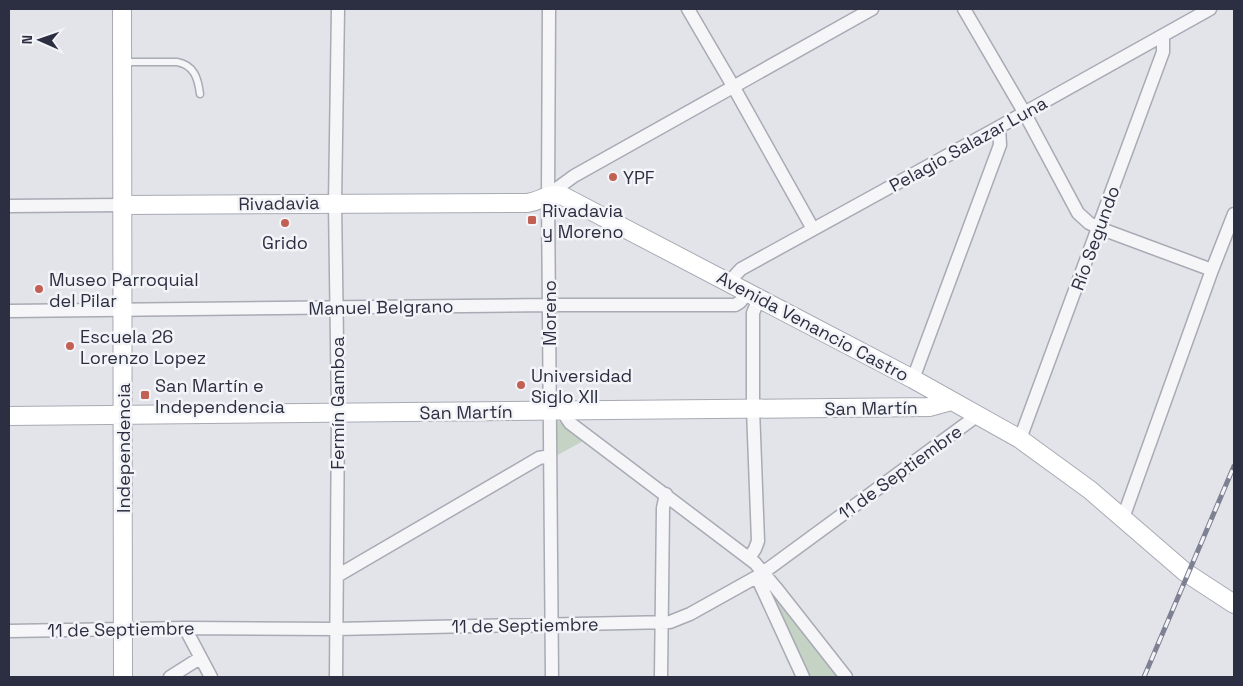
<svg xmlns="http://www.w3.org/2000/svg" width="1243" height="686" font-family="'Space Grotesk',sans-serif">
	<rect width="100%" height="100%" fill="#e3e4ea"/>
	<path fill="#c5d3c5" d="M556,419L583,441L556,456Z
		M769,590H772L840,677H810L769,594Z"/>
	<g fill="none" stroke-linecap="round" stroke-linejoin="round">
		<g stroke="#a8aab4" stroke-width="9">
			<path id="lane" d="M124,62H177C194,65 198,78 200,94"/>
		</g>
		<g stroke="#a8aab4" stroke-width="15">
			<path id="street" d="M549,9L548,195L552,677
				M688,9L733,86L813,229
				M964,9L1024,112L1078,213L1089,223L1099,228L1212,270
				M548,195L574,176L872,9
				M9,206L123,205
				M729,282L741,269L999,127L1210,9
				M9,311L549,305H735L740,302L748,292
				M913,379L1000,145L999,127
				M565,411L566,417L570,423L755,563L776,588L846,677
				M1020,439L1163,52V36
				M1123,518L1212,270L1234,214
				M749,558L755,549L758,541L753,409V313L759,298
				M337,576L539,458L550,456
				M757,577L803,677
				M185,628L211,677
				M9,631L185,628L336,629L670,622L690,614L760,575L978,415
				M170,677L200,658
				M336,677L338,413L335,203L338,9
				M661,677L663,508L666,494"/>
		</g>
		<g stroke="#a8aab4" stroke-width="20">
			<path id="secondary" d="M122,9L123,677
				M123,205L527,203C543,201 544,193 563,196L913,379L1020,439L1090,490L1185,572L1234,604
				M9,416L929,407L951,401"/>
		</g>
		<use href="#lane" stroke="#f6f6f9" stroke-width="6"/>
		<use href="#street" stroke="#f6f6f9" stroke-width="12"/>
		<use href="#secondary" stroke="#fff" stroke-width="18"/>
		<g stroke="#7e8192" stroke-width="5">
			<path id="rail" d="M1144,677L1234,466"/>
		</g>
		<use href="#rail" stroke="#f3f4f8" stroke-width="3" stroke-dasharray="9" stroke-linecap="butt"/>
	</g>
	<g fill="#c36054" stroke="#f3f4f8" stroke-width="2">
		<circle cx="613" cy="177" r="5"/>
		<rect x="527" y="215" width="10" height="10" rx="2.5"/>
		<circle cx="285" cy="223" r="5"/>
		<circle cx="39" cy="289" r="5"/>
		<circle cx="70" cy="346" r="5"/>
		<circle cx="521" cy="385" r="5"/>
		<rect x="140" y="390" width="10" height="10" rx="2.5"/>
	</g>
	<g text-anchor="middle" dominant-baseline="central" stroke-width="5" stroke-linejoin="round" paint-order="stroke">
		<g font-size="18" fill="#2c2f41" stroke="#f3f4f8">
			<text transform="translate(968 144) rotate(-29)">Pelagio Salazar Luna</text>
			<text transform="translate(279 203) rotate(-1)">Rivadavia</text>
			<text transform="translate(1095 238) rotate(-70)">Río Segundo</text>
			<text transform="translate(381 307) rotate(-1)">Manuel Belgrano</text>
			<text transform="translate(549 313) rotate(-90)">Moreno</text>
			<text transform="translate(813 326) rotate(28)">Avenida Venancio Castro</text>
			<text transform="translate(337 403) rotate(-90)">Fermín Gamboa</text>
			<text transform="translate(871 408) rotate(-1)">San Martín</text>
			<text transform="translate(466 412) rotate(-1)">San Martín</text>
			<text transform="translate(123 448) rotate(-90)">Independencia</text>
			<text transform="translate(900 472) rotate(-36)">11 de Septiembre</text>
			<text transform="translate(525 625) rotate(-1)">11 de Septiembre</text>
			<text transform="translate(121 629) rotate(-1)">11 de Septiembre</text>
		</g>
		<g font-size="18" fill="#2c2f41" stroke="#f3f4f8" text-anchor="start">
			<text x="623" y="177">YPF</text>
			<text x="542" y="210">Rivadavia<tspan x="542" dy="21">y Moreno</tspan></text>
			<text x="285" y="242" text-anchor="middle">Grido</text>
			<text x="49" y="279">Museo Parroquial<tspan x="49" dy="21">del Pilar</tspan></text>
			<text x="80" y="336">Escuela 26<tspan x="80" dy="21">Lorenzo Lopez</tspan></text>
			<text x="531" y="375">Universidad<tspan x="531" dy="21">Siglo XII</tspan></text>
			<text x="155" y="385">San Martín e<tspan x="155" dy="21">Independencia</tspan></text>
		</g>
	</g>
	<rect width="1243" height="686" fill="none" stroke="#2c2f41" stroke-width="20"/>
	<g transform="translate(40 40) rotate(272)" stroke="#f3f4f8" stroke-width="4" paint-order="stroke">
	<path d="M0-4L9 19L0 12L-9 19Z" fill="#2c2f41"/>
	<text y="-8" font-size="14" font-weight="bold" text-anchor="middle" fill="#2c2f41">N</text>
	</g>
</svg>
